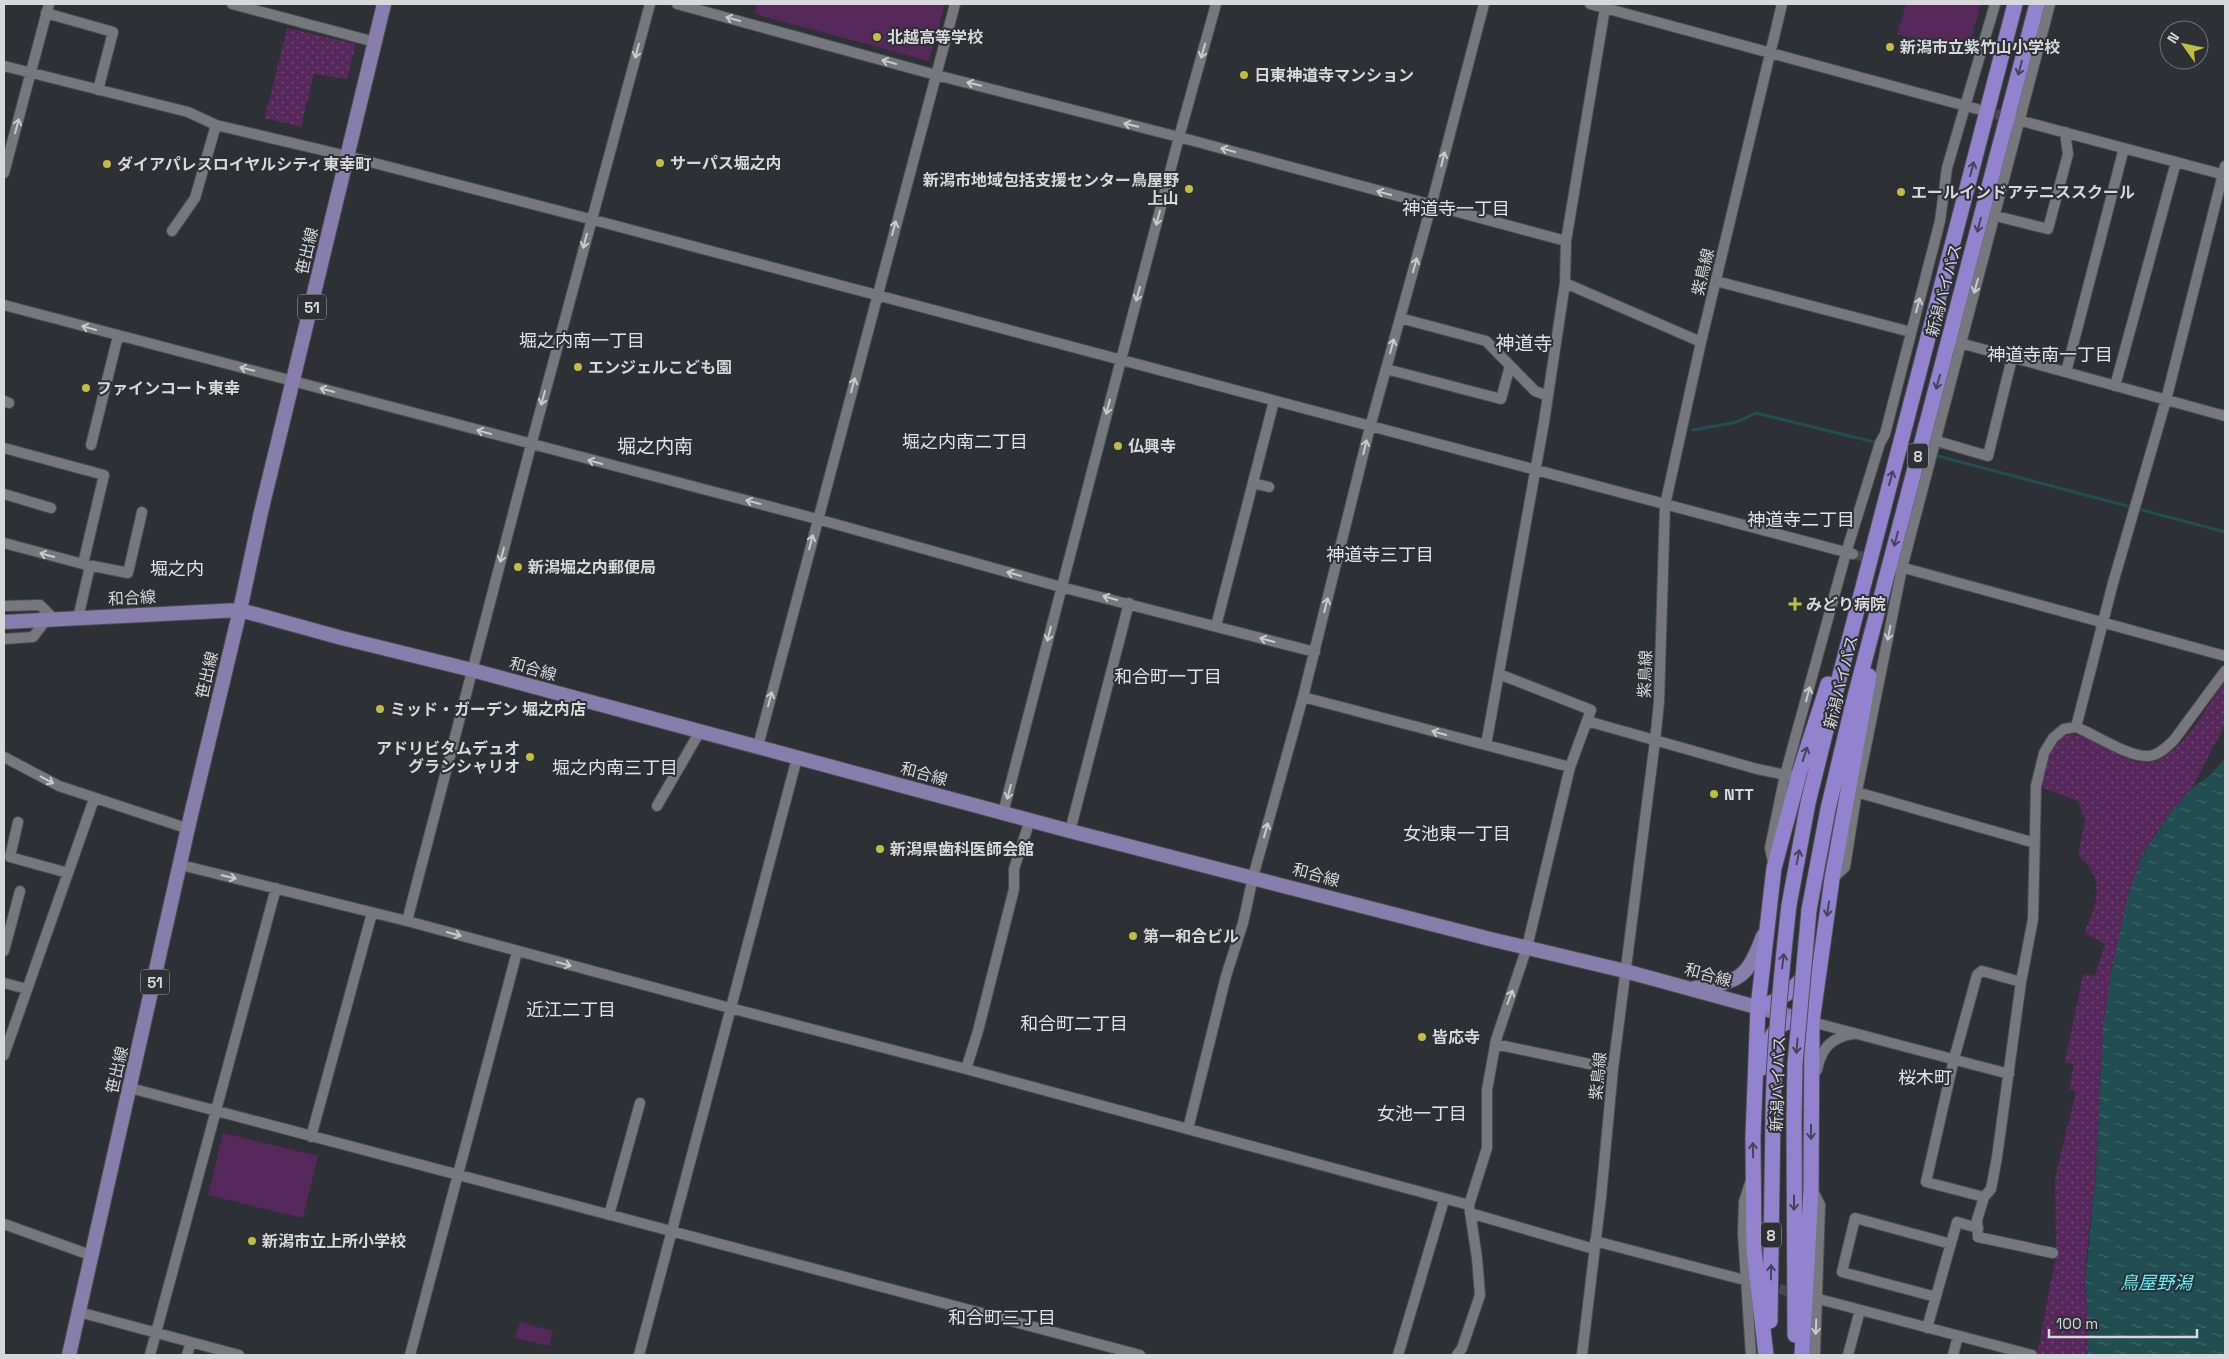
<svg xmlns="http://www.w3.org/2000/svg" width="2229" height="1359" font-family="'Space Grotesk','Noto Sans JP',sans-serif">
	<defs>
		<pattern id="grass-dots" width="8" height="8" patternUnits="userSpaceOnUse" patternTransform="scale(1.25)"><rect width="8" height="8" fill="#56275b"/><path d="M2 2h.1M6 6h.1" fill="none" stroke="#6e4672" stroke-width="1.8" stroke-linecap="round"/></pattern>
		<pattern id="water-ripples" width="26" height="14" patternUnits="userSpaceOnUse" patternTransform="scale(1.25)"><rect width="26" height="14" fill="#214e51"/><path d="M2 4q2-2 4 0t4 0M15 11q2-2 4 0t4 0" fill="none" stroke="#406769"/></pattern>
	</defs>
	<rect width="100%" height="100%" fill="#2d3034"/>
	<path fill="url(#grass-dots)" d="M287,28L356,44L347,79L314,74L301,127L265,118Z
		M2225,680V725L2192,788L2169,815L2142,855L2112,969L2103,1029L2096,1174L2087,1251L2085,1282L2089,1328L2088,1355H2037L2056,1255L2055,1178L2076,1092L2069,1089L2074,1064L2065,1062L2083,974L2095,976L2105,944L2084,933C2097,902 2107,881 2078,855L2085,820L2078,801L2040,787C2043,775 2047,749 2057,741C2083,716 2122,773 2156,761C2185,750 2208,705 2225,680Z"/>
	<path fill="#56275b" d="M757,4H945L929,61L755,14Z
		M1906,4H1981L1967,53L1897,34Z
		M223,1133L318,1156L303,1218L208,1195Z
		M520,1322L553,1331L549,1346L515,1338Z"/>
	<path fill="url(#water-ripples)" d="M2225,759V1355H2088L2089,1328L2085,1282L2096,1174L2103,1029L2112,969L2127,900L2142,855L2171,812L2192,788L2209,776Z"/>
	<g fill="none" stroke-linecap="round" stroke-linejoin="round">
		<path stroke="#214e51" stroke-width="3" d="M1693,430L1737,422L1756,413L1874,442
			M1938,456L2225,532"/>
		<path stroke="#46494d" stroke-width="10" stroke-dasharray="10 5" stroke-linecap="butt" d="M1981,110L2013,119
			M1853,554L1895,565
			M1765,1285L1799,1294"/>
		<g stroke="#4b4e50" stroke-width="12">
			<path id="minor" d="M232,4L375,42
				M677,4L936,75L1179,137L1566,241
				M1590,4L1977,109
				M46,13L113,32L98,90
				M4,66L188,112L216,125L347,156L590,219L1853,554
				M2014,119L2225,175
				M4,173L49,4
				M1996,216L2048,229L2068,154L2065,132
				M172,231L195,198L216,125
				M1716,281L1911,332
				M1565,283L1701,342
				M4,305L817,519L1061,587L1315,652
				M1400,318L1486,341L1535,391L1548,396
				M1960,343L2225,416
				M1386,369L1501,399L1510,366
				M2066,372L2124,148
				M2115,386L2176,162
				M4,401L9,403
				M1937,441L1988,456L2012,358
				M91,445L118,336
				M4,448L104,475L83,564
				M1253,483L1269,487
				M4,494L51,508
				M4,543L83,564L128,573L142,512
				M1897,566L2225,656
				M4,606L40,605L54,619
				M78,618L90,566
				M1216,626L1274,401
				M4,639L33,637L47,619
				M1303,697L1570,767
				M1587,721L1757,769L1791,776
				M2076,727L2113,583L2166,400L2225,166
				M1486,745L1544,422L1565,283L1566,241L1605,8
				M758,746L955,4
				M4,757L59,786L189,829
				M1853,791L2035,843
				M657,806L699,733
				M1003,813L1179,137L1216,4
				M18,822L10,857L68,873
				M1070,831L1129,603
				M1773,862L1770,848L1785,775L1846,553L1880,443L1885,434L1940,221L1947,168L1995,4
				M181,865L407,921L730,1008L966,1069L1469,1205
				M1832,879L1845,867L1857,791L1902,568L2050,4
				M407,921L531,445L650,4
				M4,951L20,891
				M4,983L27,989
				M1812,1022L2009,1074
				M1495,1044L1613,1069
				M4,1055L94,799
				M966,1069L978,1031L1014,889V869L1030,820
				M1817,1070C1821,1049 1831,1037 1853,1034
				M130,1088L1140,1355
				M1188,1129L1226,976L1243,923L1253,877L1303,697L1370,427L1431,206L1484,4
				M311,1137L372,913
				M1750,1183L1744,1202L1743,1234L1751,1355
				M1812,1189L1820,1205L1815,1355
				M1984,1197L1926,1182L1954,1059L1977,975L1982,971L2021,982
				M1470,1213L1594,1249
				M609,1215L640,1103
				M4,1224L93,1256
				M1595,1241L1752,1282
				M2053,1253L1978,1237L1977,1220L1984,1197L1991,1189L1997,1157L2021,982L2033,919L2036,786L2044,753L2053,738L2064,729L2076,727C2096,735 2128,757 2148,756C2158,756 2168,746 2174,740L2225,671
				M1936,1297L1842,1272L1855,1218L1951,1244
				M1815,1298L2032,1355
				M79,1312L239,1355
				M1927,1328L1957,1222L1978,1228
				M150,1355L276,888
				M187,1355L191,1342
				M410,1355L517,952
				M639,1355L797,758
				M1398,1355L1444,1200
				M1457,1355L1462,1348L1480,1295L1477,1258L1469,1205L1487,1148V1090L1496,1040L1527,947L1570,767L1591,710L1499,674
				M1582,1355L1601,1197L1613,1069L1655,741L1659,702L1665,505L1701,342L1782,4
				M1848,1355L1860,1310
				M1953,1355L1958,1336"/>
		</g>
		<g stroke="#4b4e50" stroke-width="16">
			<path id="major" d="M4,622L240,610L342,638L472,670L1070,831L1490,939L1625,971L1804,1020
				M1695,988C1739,982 1747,979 1763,936
				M69,1355L190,819L240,610L261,512L384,4"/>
		</g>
		<g stroke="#4b4e50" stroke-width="17">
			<path id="highway" d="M1789,905L1808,803L1833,702L2015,4
				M1809,910L1828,809L1852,708L2037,4
				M1758,1007C1780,1002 1793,990 1807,973
				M1762,1068C1770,1038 1773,1015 1811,1021
				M1794,1119L1795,1335
				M1770,1321L1773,1114
				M1766,1355L1754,1250L1753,1137L1758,1007L1774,868L1800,771L1828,684
				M1802,1355L1811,1189L1812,1022L1832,879L1869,676"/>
		</g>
		<use href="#minor" stroke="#76787d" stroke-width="10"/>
		<use href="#major" stroke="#877ead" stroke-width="14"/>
		<use href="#highway" stroke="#9382cd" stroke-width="15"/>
		<g stroke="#4b4e50" stroke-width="17" stroke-linecap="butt">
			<path id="highway-bridge" d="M1773,1114C1774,1044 1781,975 1789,905
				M1794,1119L1795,1064L1809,910"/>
		</g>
		<use href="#highway-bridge" stroke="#9382cd" stroke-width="15"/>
	</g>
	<defs><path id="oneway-shaft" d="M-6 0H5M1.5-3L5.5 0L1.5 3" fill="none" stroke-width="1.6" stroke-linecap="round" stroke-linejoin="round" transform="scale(1.25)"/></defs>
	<g stroke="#c8cacc">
		<use href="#oneway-shaft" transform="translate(733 19) rotate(-165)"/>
		<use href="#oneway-shaft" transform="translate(637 51) rotate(105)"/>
		<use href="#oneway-shaft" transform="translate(1203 51) rotate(106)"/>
		<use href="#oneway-shaft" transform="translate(889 62) rotate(-165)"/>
		<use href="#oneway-shaft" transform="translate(974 84) rotate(-166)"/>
		<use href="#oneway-shaft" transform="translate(1131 125) rotate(-166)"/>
		<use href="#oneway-shaft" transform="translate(17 126) rotate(-75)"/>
		<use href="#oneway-shaft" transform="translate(1228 150) rotate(-165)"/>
		<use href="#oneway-shaft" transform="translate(1443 159) rotate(-76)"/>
		<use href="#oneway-shaft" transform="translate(1384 193) rotate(-165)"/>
		<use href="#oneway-shaft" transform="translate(1158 218) rotate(105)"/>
		<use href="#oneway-shaft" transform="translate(894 228) rotate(-75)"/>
		<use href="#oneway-shaft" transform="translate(585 241) rotate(105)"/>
		<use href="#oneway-shaft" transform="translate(1415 265) rotate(-74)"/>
		<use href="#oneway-shaft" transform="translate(1976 286) rotate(106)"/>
		<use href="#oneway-shaft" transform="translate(1138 294) rotate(105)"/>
		<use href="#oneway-shaft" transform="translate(1918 305) rotate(-75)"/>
		<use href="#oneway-shaft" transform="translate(89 328) rotate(-165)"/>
		<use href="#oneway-shaft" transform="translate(1392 346) rotate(-75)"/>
		<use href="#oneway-shaft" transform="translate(247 369) rotate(-166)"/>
		<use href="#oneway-shaft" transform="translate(853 385) rotate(-75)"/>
		<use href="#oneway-shaft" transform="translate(327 390) rotate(-165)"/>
		<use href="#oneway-shaft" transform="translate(543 398) rotate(105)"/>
		<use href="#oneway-shaft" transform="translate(1108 407) rotate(105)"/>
		<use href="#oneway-shaft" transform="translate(484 432) rotate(-165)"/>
		<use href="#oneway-shaft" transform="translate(1365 447) rotate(-76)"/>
		<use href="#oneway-shaft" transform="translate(595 462) rotate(-165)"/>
		<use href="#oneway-shaft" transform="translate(753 502) rotate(-165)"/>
		<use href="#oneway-shaft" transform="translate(811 542) rotate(-75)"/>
		<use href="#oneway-shaft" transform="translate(47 555) rotate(-165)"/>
		<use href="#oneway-shaft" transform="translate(502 555) rotate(105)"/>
		<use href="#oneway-shaft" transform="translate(1014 574) rotate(-164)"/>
		<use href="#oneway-shaft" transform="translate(1110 598) rotate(-165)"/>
		<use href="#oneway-shaft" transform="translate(1326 605) rotate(-76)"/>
		<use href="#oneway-shaft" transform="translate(1889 633) rotate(101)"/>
		<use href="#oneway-shaft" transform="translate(1049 634) rotate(104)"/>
		<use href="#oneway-shaft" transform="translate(1267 640) rotate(-165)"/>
		<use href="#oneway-shaft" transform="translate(1808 694) rotate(-75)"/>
		<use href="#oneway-shaft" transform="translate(770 699) rotate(-75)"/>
		<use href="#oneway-shaft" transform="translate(1439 733) rotate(-165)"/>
		<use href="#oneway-shaft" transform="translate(47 780) rotate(28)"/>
		<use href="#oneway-shaft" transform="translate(1009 792) rotate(104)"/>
		<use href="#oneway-shaft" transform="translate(1266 830) rotate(-74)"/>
		<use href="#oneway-shaft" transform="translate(229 877) rotate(14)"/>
		<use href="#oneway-shaft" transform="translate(454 934) rotate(16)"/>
		<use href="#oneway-shaft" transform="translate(564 964) rotate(15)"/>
		<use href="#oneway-shaft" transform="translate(1510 997) rotate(-69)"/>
		<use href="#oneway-shaft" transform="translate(1816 1327) rotate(92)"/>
	</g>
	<g stroke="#46445a">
		<use href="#oneway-shaft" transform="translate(2020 68) rotate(105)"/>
		<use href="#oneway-shaft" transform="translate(1972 169) rotate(-75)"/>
		<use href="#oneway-shaft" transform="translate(1979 225) rotate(105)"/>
		<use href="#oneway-shaft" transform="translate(1938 382) rotate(105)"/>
		<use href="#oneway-shaft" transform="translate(1891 478) rotate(-75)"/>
		<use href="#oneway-shaft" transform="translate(1896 539) rotate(105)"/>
		<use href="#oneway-shaft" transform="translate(1805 754) rotate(-72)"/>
		<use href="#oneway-shaft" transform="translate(1798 857) rotate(-79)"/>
		<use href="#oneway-shaft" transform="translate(1828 909) rotate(98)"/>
		<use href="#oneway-shaft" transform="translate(1783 961) rotate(-83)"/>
		<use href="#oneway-shaft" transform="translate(1797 1046) rotate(94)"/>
		<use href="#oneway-shaft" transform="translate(1811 1132) rotate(90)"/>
		<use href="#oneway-shaft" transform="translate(1753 1150) rotate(-91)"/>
		<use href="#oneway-shaft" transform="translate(1794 1203) rotate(90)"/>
		<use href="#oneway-shaft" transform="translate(1771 1272) rotate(-89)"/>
	</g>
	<g fill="#bebf42" stroke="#2d3034" stroke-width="2">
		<circle cx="877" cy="37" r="5"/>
		<circle cx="1890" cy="47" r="5"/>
		<circle cx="1244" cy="75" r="5"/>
		<circle cx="660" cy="163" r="5"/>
		<circle cx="107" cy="164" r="5"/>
		<circle cx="1189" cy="189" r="5"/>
		<circle cx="1901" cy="192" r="5"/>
		<circle cx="578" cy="367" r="5"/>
		<circle cx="86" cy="388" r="5"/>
		<circle cx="1118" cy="446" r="5"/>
		<circle cx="518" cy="567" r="5"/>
		<path d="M1792.5 596.5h5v5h5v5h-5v5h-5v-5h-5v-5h5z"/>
		<circle cx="380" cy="709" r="5"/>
		<circle cx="530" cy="757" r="5"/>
		<circle cx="1714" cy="794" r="5"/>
		<circle cx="880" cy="849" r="5"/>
		<circle cx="1133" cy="936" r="5"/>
		<circle cx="1422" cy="1037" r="5"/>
		<circle cx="252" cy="1241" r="5"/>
	</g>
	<g text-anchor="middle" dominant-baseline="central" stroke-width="4" stroke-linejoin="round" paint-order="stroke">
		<g fill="#2d3034" stroke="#a3a6a8" stroke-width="1">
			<rect x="298" y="294.5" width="28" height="25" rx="4"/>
			<rect x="1908" y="443.5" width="20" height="25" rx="4"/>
			<rect x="141" y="969.5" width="28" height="25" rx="4"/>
			<rect x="1761" y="1222.5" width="20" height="25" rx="4"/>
		</g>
		<g font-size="15" font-weight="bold" fill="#d6d8da">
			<text x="312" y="307">51</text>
			<text x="1918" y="456">8</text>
			<text x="155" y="982">51</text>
			<text x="1771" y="1235">8</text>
		</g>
		<g font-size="16" font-weight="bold" fill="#d6d8da" stroke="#2d3034" text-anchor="start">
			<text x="887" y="37">北越高等学校</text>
			<text x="1900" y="47">新潟市立紫竹山小学校</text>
			<text x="1254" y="75">日東神道寺マンション</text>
			<text x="670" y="163">サーパス堀之内</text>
			<text x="117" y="164">ダイアパレスロイヤルシティ東幸町</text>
			<text x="1179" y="180" text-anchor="end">新潟市地域包括支援センター鳥屋野<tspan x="1179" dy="18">上山</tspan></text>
			<text x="1911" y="192">エールインドアテニススクール</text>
			<text x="588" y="367">エンジェルこども園</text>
			<text x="96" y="388">ファインコート東幸</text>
			<text x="1128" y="446">仏興寺</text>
			<text x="528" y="567">新潟堀之内郵便局</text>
			<text x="1806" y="604">みどり病院</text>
			<text x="390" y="709">ミッド・ガーデン 堀之内店</text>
			<text x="520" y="748" text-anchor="end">アドリビタムデュオ<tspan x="520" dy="18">グランシャリオ</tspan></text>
			<text x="1724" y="794">NTT</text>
			<text x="890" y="849">新潟県歯科医師会館</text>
			<text x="1143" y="936">第一和合ビル</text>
			<text x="1432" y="1037">皆応寺</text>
			<text x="262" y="1241">新潟市立上所小学校</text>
		</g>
		<g font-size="16" fill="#d6d8da" stroke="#2d3034">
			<text transform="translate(307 251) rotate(-77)">笹出線</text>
			<text transform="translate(1703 272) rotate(-77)">紫鳥線</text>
			<text transform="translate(1944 290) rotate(-75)">新潟バイパス</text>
			<text transform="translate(132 598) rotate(-3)">和合線</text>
			<text transform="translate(533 669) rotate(15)">和合線</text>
			<text transform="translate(1645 674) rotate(-88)">紫鳥線</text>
			<text transform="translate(207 675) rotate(-77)">笹出線</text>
			<text transform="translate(1841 682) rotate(-76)">新潟バイパス</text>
			<text transform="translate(924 774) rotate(15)">和合線</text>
			<text transform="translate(1316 875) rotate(15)">和合線</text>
			<text transform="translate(1708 975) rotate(15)">和合線</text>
			<text transform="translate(117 1070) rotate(-77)">笹出線</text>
			<text transform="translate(1598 1076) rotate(-84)">紫鳥線</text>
			<text transform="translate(1778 1084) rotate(-88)">新潟バイパス</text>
		</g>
		<g font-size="18" fill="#dfe2e8" stroke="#2d3034">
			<text x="1456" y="208">神道寺一丁目</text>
			<text x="582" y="340">堀之内南一丁目</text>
			<text x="2050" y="354">神道寺南一丁目</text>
			<text x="965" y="441">堀之内南二丁目</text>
			<text x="1801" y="519">神道寺二丁目</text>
			<text x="1380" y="554">神道寺三丁目</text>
			<text x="177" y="568">堀之内</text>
			<text x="1168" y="676">和合町一丁目</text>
			<text x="615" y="767">堀之内南三丁目</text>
			<text x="1457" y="833">女池東一丁目</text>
			<text x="571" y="1009">近江二丁目</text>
			<text x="1074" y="1023">和合町二丁目</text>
			<text x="1925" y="1077">桜木町</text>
			<text x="1422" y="1113">女池一丁目</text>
			<text x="1002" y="1317">和合町三丁目</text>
		</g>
		<g font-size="18" font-style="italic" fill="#5ff0fa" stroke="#2d3034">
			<text x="2156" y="1282">鳥屋野潟</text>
		</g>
		<g font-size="19" fill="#dfe2e8" stroke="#2d3034">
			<text x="1524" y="343">神道寺</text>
			<text x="655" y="446">堀之内南</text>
		</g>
	</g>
	<rect width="2229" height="1359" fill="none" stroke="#d6d8da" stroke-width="10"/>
	<g transform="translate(2184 45) rotate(303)"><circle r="24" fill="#2d3034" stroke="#717376"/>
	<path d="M0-4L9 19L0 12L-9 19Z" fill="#bebf42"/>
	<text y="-8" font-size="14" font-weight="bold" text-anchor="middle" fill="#d6d8da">N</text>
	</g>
	<path d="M2049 1329v8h148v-8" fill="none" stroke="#d6d8da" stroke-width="2.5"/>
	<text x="2056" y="1329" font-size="15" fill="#d6d8da" stroke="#2d3034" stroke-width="4" paint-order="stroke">100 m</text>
</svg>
